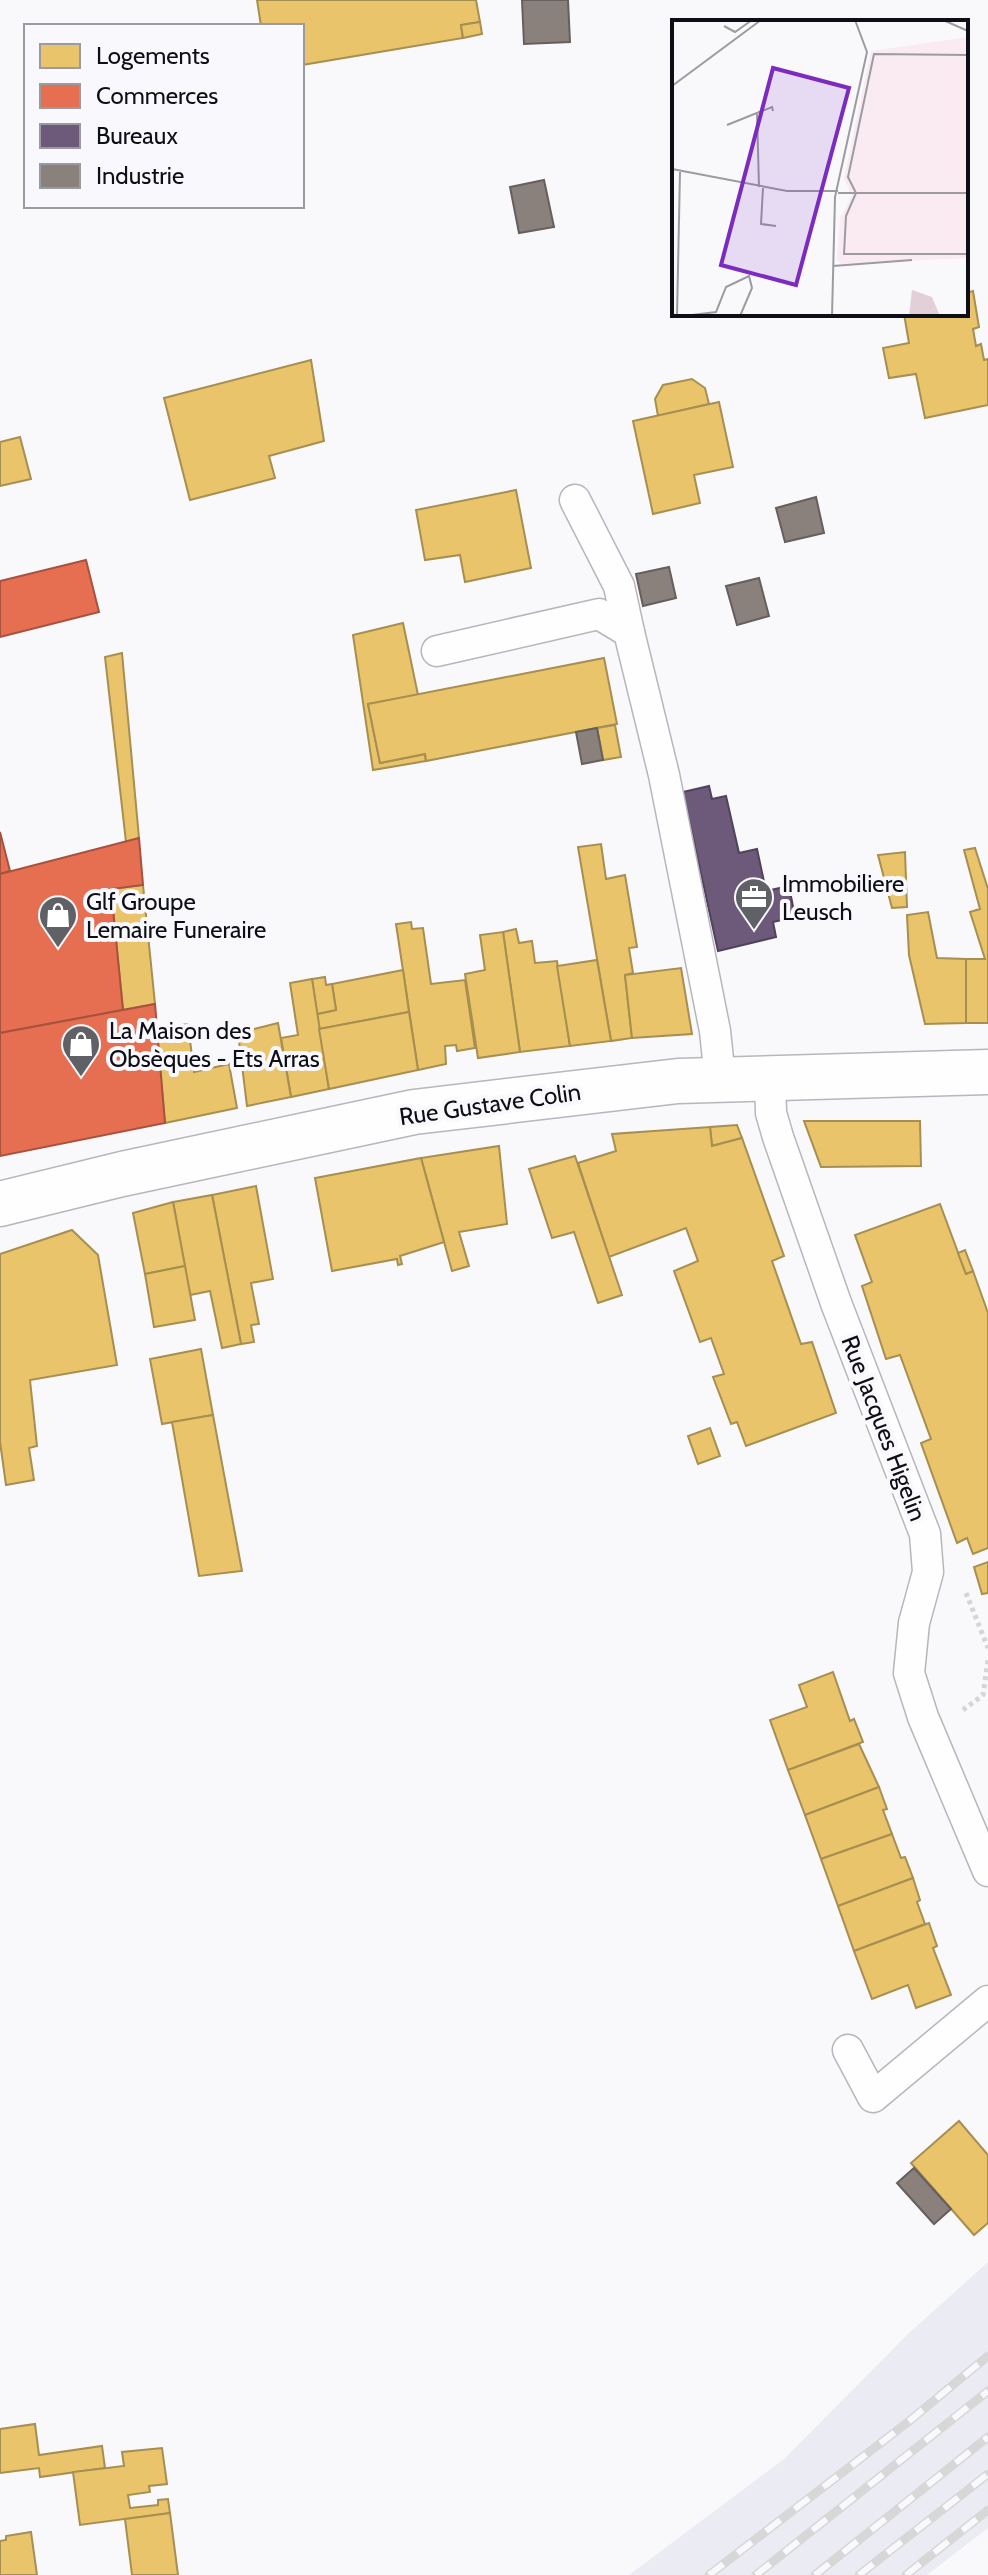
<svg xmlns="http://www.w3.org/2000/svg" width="988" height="2575" font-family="Cabin,sans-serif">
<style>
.built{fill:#ebebf4}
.homes{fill:#e9c46a;stroke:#a78e51;stroke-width:2}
.shops{fill:#e76f51;stroke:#a6523f;stroke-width:2}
.offices{fill:#6d597a;stroke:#50435c;stroke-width:2}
.industry{fill:#8a817c;stroke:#655f5d;stroke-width:2}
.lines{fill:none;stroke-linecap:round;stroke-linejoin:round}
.lane-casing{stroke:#b6b6bc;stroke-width:33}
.street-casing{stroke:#b6b6bc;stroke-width:47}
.path{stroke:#d5d5d7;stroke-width:5;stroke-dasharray:4 4;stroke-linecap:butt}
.lane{stroke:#fefeff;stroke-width:30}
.street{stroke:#fefeff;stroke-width:44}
.rail-casing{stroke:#d7d7d8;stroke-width:9}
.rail{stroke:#f8f8fd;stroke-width:6;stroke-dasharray:18;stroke-linecap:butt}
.labels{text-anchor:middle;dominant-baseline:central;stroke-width:8;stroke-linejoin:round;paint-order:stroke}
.poi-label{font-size:24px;fill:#0e0f16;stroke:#f8f8fd;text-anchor:start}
.street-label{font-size:24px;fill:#0e0f16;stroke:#f8f8fd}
.inset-road{fill:none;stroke:#9b9ba0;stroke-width:2}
.view{fill:#7b2cbf;fill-opacity:0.15;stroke:#7b2cbf;stroke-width:4}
.inset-edge{fill:none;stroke:#0e0f16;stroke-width:4}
</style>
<rect width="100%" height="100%" fill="#f9f9fc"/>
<polygon class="built" points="988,2262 988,2528 927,2575 629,2575 784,2459 908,2334"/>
<g class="homes">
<polygon points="257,0 476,0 480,22 461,25 463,38 302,65 302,26 261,26"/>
<polygon points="480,22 482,34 463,38 461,25"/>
<polygon points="973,291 979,327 973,329 976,346 981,344 984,360 988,359 988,405 925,418 916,374 889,378 883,348 909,343 904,314 966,314 966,293"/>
<polygon points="311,360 324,441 269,456 275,478 190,500 164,398"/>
<polygon points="692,379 705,388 709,404 658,416 655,399 663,385"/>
<polygon points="719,402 733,467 694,475 700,503 653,514 633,421"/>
<polygon points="20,437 31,479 0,486 0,442"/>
<polygon points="516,490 531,568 465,582 460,555 425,560 416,510"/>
<polygon points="403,623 418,695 368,704 380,763 425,754 426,761 373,770 353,635"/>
<polygon points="122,653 139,838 126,842 105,657"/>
<polygon points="604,658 617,724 426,761 425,754 380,763 368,704"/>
<polygon points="615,725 621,757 603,760 597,728"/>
<polygon points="601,844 606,879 625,875 637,947 629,948 633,973 625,975 632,1038 611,1041 578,847"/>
<polygon points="975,848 988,889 988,1023 966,1023 966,959 985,959 970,912 980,909 964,850"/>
<polygon points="905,852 907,907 892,908 878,855"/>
<polygon points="143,885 155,1004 123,1010 111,889"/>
<polygon points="928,912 937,958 966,959 966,1023 925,1024 909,955 907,915"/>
<polygon points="411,922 412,929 423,928 431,984 465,980 475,1048 457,1051 456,1045 445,1046 446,1064 418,1070 396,924"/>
<polygon points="516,929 519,943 532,941 535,963 557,961 570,1046 520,1052 503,932"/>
<polygon points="503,932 520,1052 478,1058 465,974 485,970 480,935"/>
<polygon points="597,960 611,1041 570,1046 557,966"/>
<polygon points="681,968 692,1034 632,1038 625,975"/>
<polygon points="403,970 409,1012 319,1029 317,1014 336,1010 332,984"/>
<polygon points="325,977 326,985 332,984 336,1010 317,1014 312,979"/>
<polygon points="312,979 329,1089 291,1097 281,1038 298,1035 290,983"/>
<polygon points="409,1012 418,1070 329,1089 319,1029"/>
<polygon points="278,1023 291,1097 247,1106 238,1033"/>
<polygon points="188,1024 194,1072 229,1064 237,1108 165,1123 156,1028"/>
<polygon points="804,1121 920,1121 921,1166 821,1167"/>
<polygon points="737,1125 742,1138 712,1146 710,1127"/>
<polygon points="710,1127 712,1146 742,1138 784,1256 772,1261 801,1344 812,1342 836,1413 746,1446 737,1422 731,1424 713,1377 724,1374 711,1338 700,1342 674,1271 698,1261 686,1228 609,1257 578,1163 616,1151 612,1134"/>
<polygon points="499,1146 507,1224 459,1232 469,1266 452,1271 421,1158"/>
<polygon points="575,1156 622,1295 598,1303 574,1232 552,1238 529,1169"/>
<polygon points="421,1158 444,1242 400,1256 402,1264 398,1265 397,1259 332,1271 315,1178"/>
<polygon points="256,1186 273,1279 251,1283 259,1324 251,1325 254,1342 241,1344 212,1195"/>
<polygon points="212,1195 241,1344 222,1348 210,1291 190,1295 173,1202"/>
<polygon points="173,1202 185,1266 145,1274 133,1213"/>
<polygon points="940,1204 966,1274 973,1271 988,1313 988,1548 973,1554 967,1538 957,1543 921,1443 931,1439 900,1355 886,1359 862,1286 872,1282 855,1235"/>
<polygon points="72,1230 98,1255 117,1365 30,1380 37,1446 29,1448 34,1480 6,1485 0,1442 0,1254"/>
<polygon points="965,1250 973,1271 966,1274 958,1253"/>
<polygon points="185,1266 195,1320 154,1327 145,1274"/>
<polygon points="201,1349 213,1415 162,1424 150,1359"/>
<polygon points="213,1415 242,1571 199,1576 172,1422"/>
<polygon points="710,1428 720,1456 698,1464 688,1436"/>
<polygon points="988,1562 988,1593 982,1594 974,1567"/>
<polygon points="833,1672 850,1721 854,1719 863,1742 788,1770 770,1720 807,1707 799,1685"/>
<polygon points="859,1744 879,1787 805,1815 788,1770"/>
<polygon points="879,1787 887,1809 883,1810 892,1834 821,1859 805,1815"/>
<polygon points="892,1834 901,1858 905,1857 913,1878 838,1906 821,1859"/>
<polygon points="913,1878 920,1900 917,1902 925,1924 854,1951 838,1906"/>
<polygon points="929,1923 937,1946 933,1948 951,1995 916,2008 908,1985 872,1999 854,1951"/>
<polygon points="959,2121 988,2155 988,2223 974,2235 911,2163"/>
<polygon points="35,2424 39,2455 102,2446 105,2468 40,2477 39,2468 0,2473 0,2429"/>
<polygon points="162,2448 167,2484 149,2486 150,2492 128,2495 130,2508 158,2505 158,2500 168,2499 170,2513 80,2525 73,2472 124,2466 122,2452"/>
<polygon points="170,2513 178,2575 132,2575 125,2519"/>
<polygon points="31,2532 37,2575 0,2575 0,2541 6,2540 6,2536"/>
</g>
<g class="shops">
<polygon points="86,560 99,612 0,637 0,581"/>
<polygon points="0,832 10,871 0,874"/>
<polygon points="139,838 143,885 111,889 123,1010 0,1033 0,874"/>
<polygon points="155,1004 165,1123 0,1156 0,1033"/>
</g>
<polygon class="offices" points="709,786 712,799 726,796 739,853 757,849 766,891 789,886 795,917 773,922 776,937 718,951 683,792"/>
<g class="industry">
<polygon points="522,0 568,0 570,42 524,44"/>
<polygon points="544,180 554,227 519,233 510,187"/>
<polygon points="816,497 824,533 785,542 776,508"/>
<polygon points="669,567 676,598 643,606 636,574"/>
<polygon points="759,578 769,616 737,625 726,586"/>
<polygon points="597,728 603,760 582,764 576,732"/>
<polygon points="914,2168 951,2209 934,2224 897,2183"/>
</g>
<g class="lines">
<defs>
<g id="lane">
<polyline points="575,500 619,586 629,632"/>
<polyline points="437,651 599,614 629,632 664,775 715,1031 720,1078"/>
<polyline points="770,1077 771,1113 778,1137 836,1303 925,1534 928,1572 914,1623 909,1673 923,1717 988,1871"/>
<polyline points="848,2050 873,2097 988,2001"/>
</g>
<polyline id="street" points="0,1204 122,1174 414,1112 678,1081 988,1072"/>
</defs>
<use href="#lane" class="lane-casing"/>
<use href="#street" class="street-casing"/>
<g class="path">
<polyline points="966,1593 988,1648"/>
<polyline points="963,1710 983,1695 988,1660"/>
</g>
<use href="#lane" class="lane"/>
<use href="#street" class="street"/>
<defs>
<g id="rail">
<polyline points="709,2575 908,2422 988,2356"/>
<polyline points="756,2575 988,2391"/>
<polyline points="815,2575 988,2437"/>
<polyline points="859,2575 988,2474"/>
<polyline points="906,2575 988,2510"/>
</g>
</defs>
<use href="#rail" class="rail-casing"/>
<use href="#rail" class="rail"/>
</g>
<defs>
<symbol id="office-pin" viewBox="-11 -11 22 30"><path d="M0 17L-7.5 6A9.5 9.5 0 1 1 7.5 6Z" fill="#606166" stroke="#f8f8fd"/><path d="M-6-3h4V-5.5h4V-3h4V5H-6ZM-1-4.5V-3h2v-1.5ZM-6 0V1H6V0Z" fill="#fff"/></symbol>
<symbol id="shop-pin" viewBox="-11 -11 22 30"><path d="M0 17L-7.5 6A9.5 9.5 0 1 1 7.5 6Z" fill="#606166" stroke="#f8f8fd"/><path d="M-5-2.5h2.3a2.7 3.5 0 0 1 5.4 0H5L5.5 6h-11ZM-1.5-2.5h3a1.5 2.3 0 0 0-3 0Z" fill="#fff"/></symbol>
</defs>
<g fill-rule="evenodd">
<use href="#office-pin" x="732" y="875" width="44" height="60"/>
<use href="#shop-pin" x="36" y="893" width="44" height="60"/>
<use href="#shop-pin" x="59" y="1022" width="44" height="60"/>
</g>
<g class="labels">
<g class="poi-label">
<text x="782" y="883">Immobiliere<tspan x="782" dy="28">Leusch</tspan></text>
<text x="86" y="901">Glf Groupe<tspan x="86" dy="28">Lemaire Funeraire</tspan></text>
<text x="109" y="1030">La Maison des<tspan x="109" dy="28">Obsèques - Ets Arras</tspan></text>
</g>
<g class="street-label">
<text transform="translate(490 1104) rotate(-8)">Rue Gustave Colin</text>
<text transform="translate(884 1428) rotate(69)">Rue Jacques Higelin</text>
</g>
</g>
<g transform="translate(672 20)">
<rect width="296" height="296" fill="#f9f9fc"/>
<path d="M296,17V238L169,244L165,239L168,198L180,176L172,159L199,31Z" fill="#faeaf2"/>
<path d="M240,270L260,277L268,296H237Z" fill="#e2cfd8"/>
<path class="inset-road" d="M271,0L296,11M52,6L63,12L80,0M296,35L202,34L176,157L184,173L174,196L172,234H296M0,66L89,0M85,94L87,167M55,105L100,87L101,91M0,149L115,171H166M91,168L89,204L104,206M166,173H296M161,246L240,240M5,296L8,152M12,296L44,292L54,267L77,256L80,268L68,296M160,296L163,177L195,32L183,0"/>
<path class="view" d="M101,48L177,68L124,265L49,245Z"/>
<rect width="296" height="296" class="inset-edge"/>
</g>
<rect x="24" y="24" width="280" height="184" fill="#f8f8fd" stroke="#9a9ba1" stroke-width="2"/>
<rect x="40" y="44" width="40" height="24" fill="#e9c46a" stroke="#9a9ba1" stroke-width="2"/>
<text x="96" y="64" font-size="24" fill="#0e0f16">Logements</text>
<rect x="40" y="84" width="40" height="24" fill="#e76f51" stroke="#9a9ba1" stroke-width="2"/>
<text x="96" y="104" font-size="24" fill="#0e0f16">Commerces</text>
<rect x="40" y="124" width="40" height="24" fill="#6d597a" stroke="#9a9ba1" stroke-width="2"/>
<text x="96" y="144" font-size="24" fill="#0e0f16">Bureaux</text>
<rect x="40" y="164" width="40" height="24" fill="#8a817c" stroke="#9a9ba1" stroke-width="2"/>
<text x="96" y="184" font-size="24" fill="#0e0f16">Industrie</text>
</svg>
